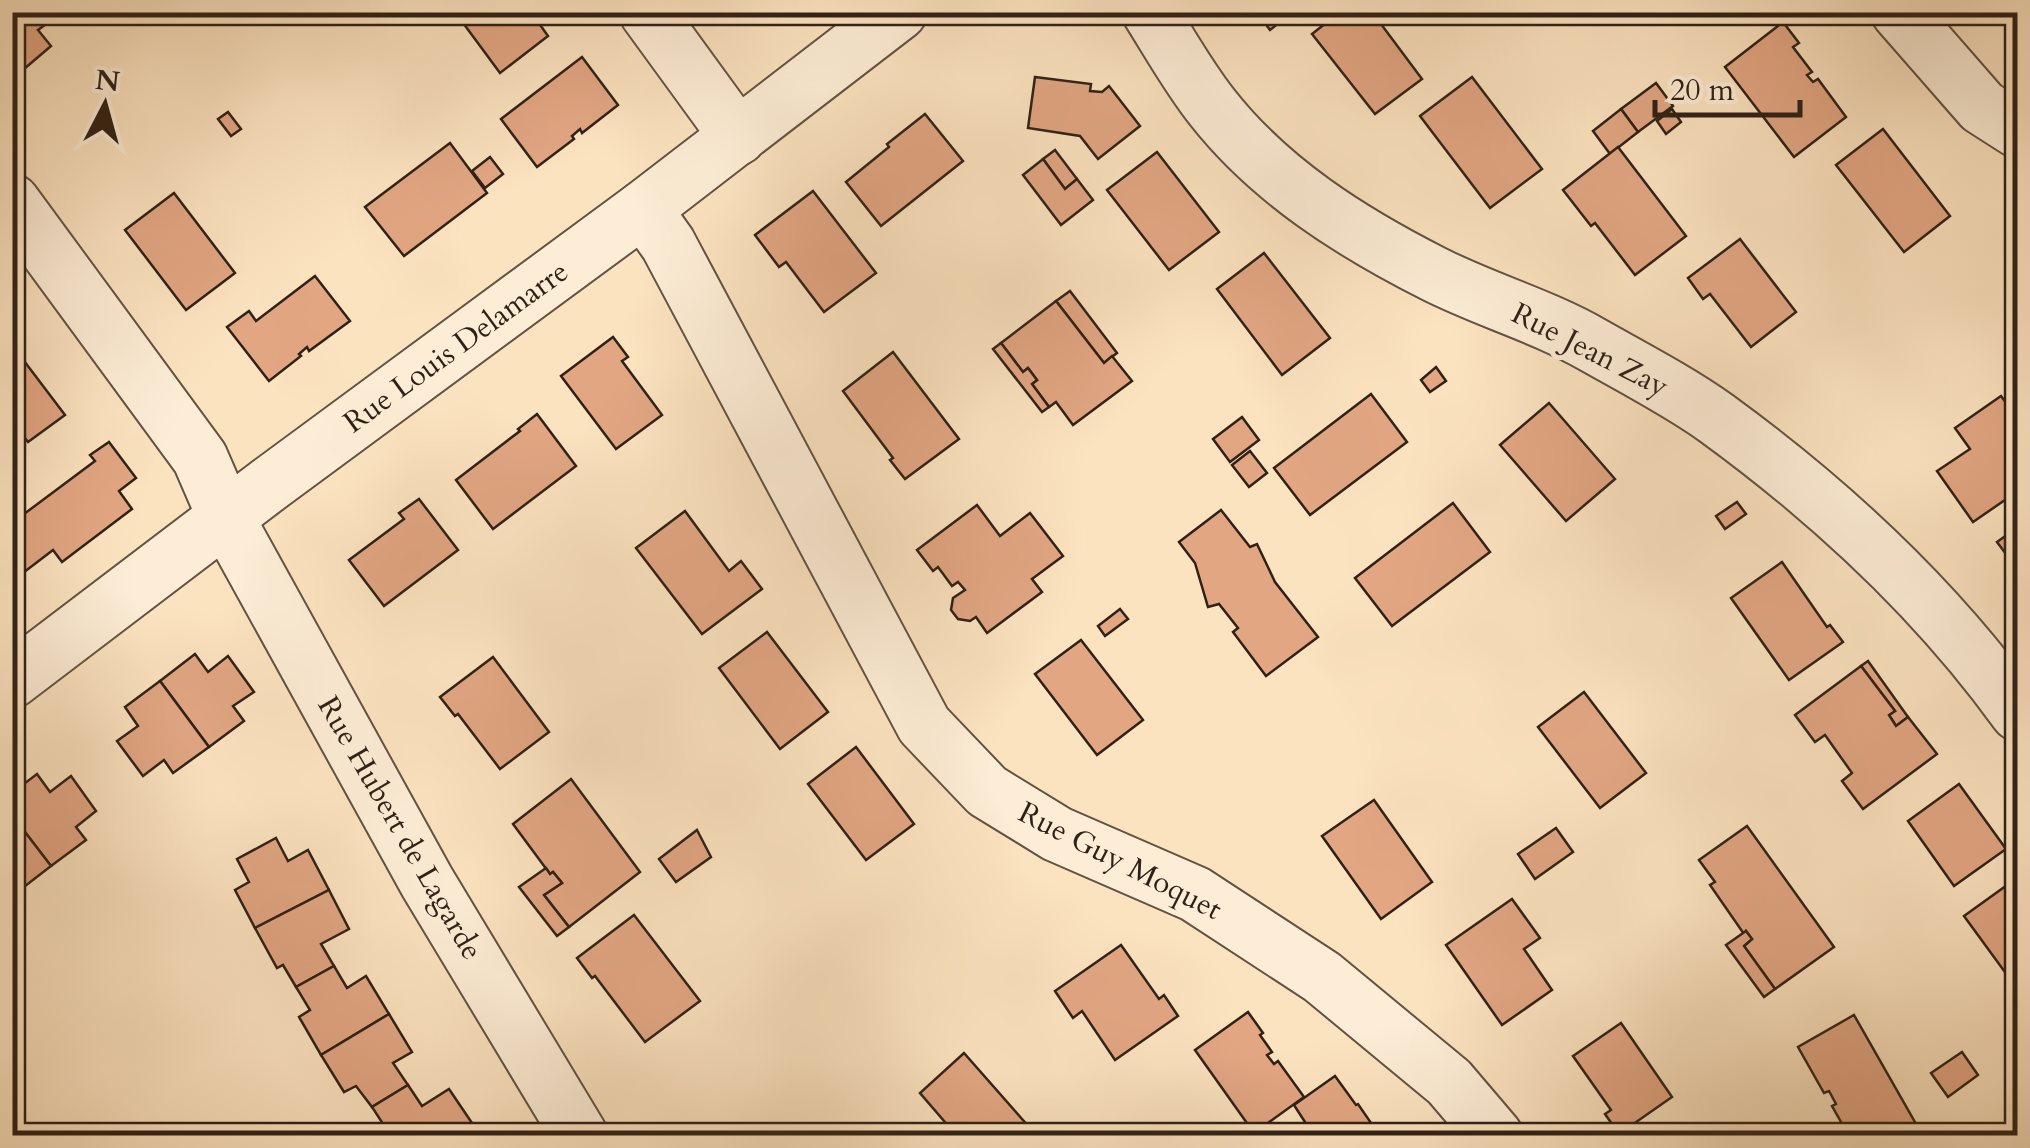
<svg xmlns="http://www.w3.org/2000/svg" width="2030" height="1148" font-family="Cardo,serif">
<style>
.building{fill:#e2a683;stroke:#2f2117;stroke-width:2.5}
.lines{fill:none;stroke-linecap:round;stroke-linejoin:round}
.street-casing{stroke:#625241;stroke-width:59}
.street{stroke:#fdedd6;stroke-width:55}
.labels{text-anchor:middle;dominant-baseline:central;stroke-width:10;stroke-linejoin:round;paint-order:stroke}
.street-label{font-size:30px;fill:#2f2117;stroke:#fdedd6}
</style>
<rect width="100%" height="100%" fill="#fce3c0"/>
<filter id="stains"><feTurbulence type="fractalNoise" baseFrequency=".002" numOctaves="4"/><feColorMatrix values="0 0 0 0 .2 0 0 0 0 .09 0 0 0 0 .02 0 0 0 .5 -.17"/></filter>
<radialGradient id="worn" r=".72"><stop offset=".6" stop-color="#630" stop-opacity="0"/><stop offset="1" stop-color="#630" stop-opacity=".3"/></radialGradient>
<g class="building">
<polygon points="12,12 48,12 53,19 38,30 51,46 17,75 12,70"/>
<polygon points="455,12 531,12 548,36 500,73"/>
<polygon points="1248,12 1293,12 1270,30 1258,14 1252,18"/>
<polygon points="1340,12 1372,12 1422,79 1375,114 1312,34"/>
<polygon points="1783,22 1799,43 1793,47 1812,72 1807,75 1813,82 1818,79 1846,117 1794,157 1725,67"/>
<polygon points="582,57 618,105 582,133 580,129 572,136 574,139 537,167 501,119"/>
<polygon points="1035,77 1091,84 1090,91 1102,92 1109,86 1140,126 1098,159 1080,136 1028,128"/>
<polygon points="1472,77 1542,169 1490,208 1420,116"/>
<polygon points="1656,83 1673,106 1638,132 1621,109"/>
<polygon points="1621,109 1638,132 1610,154 1593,131"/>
<polygon points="1672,109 1681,122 1666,134 1657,121"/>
<polygon points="228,112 241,129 231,136 218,119"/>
<polygon points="925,114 963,161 881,226 846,182 889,147 887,144"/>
<polygon points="1883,129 1950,216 1904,252 1836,165"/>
<polygon points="450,143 487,193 404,256 365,207"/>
<polygon points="1618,147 1686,236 1635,275 1595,223 1591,226 1563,190"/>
<polygon points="1055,150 1077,179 1065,189 1043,159"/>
<polygon points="1157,152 1219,232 1169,270 1107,190"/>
<polygon points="490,157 503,174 485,188 472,171"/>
<polygon points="1043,159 1065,189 1077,179 1093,200 1061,225 1023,175"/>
<polygon points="813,191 876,273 824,312 786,262 779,267 755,235"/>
<polygon points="174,193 235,273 186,310 125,230"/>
<polygon points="1740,239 1796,312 1751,347 1710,294 1703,299 1688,278"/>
<polygon points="1264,253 1330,338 1282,375 1217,289"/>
<polygon points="315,276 350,321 309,351 307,347 299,354 301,356 269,381 227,327 249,311 256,321"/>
<polygon points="1070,291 1117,353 1104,363 1056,301"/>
<polygon points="1056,301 1104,363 1112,356 1132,381 1073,425 1056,402 1049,407 1032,384 1037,380 1028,368 1023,372 1001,343"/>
<polygon points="613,337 628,357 622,361 662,415 616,449 561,376"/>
<polygon points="1001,343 1023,372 1028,368 1037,380 1032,384 1049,407 1042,412 993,349"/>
<polygon points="12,345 65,415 28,442 12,421"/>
<polygon points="893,352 959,439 905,479 890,460 893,458 843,391"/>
<polygon points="1436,367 1446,381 1430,392 1421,380"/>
<polygon points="1371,394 1407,442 1310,515 1274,468"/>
<polygon points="2001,396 2018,419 2018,491 1973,522 1937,471 1970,449 1955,428"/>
<polygon points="1549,403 1615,479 1566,521 1500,445"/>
<polygon points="537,414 576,466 493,529 456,480 520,431 518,429"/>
<polygon points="1242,417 1259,440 1230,462 1213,439"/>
<polygon points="109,442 136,478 119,491 132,509 62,562 53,550 15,579 24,591 12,600 12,523 95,461 90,455"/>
<polygon points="1250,451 1267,473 1249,487 1232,465"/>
<polygon points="419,499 458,550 384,606 349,560 404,519 399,513"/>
<polygon points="1737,502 1746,514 1725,529 1716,516"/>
<polygon points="1453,503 1490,552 1392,626 1355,578"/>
<polygon points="977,505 1000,536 1030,513 1063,556 1032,579 1042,592 987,633 976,617 970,621 958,619 951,610 953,598 965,590 958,582 952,586 938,567 933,571 917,550"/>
<polygon points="1221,510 1250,547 1257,544 1275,582 1318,637 1266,676 1233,632 1238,628 1219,604 1208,607 1195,563 1179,542"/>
<polygon points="685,511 729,571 741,561 762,589 702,634 636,548"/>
<polygon points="2018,527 2018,561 2016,559 2012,562 1997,542"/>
<polygon points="1782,562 1827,627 1830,625 1843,642 1789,680 1731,598"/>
<polygon points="1120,609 1128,619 1105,636 1098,626"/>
<polygon points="767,632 828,712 780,749 719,668"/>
<polygon points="1081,640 1143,720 1097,755 1035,674"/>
<polygon points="195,654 208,672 228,656 254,692 233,706 244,721 209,747 160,681"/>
<polygon points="493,657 549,732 500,769 458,714 455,716 440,697"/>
<polygon points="1868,661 1908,717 1896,726 1889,715 1895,711 1861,666"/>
<polygon points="1861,666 1895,711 1889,715 1896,726 1908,717 1937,754 1863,809 1842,781 1852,773 1825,735 1815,742 1795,715"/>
<polygon points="160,681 209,747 173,773 164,760 143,776 117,741 138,726 125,707"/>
<polygon points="1584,692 1646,773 1600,808 1538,727"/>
<polygon points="856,747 914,824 866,860 808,784"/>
<polygon points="37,774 50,792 71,776 96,811 76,827 86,840 51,866 12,815 12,793"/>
<polygon points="571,779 640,872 569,927 544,895 562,883 553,872 550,874 513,824"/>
<polygon points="1959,784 2006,849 1954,886 1908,821"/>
<polygon points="1374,800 1432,882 1381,919 1322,836"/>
<polygon points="12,815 51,866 16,893 12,888"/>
<polygon points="1747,826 1834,947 1775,989 1744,946 1752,939 1746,931 1744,934 1710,885 1715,882 1699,860"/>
<polygon points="1556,828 1573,852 1535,879 1518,854"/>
<polygon points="697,830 711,857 676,882 659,859"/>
<polygon points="276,838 288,861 308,850 329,890 255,928 235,890 249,882 237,859"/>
<polygon points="546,868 550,874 553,872 562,883 544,895 569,927 557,936 519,887"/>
<polygon points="2017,878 2018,879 2018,990 1964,916"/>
<polygon points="329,890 349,929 321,944 334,966 296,987 283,965 277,968 255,928"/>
<polygon points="1512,899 1540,938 1524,949 1552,990 1502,1025 1446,945"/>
<polygon points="634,915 700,1001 645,1042 595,976 592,978 577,958"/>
<polygon points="1746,931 1752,939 1744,946 1775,989 1764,997 1726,945"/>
<polygon points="1121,945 1159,999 1164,995 1178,1016 1115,1060 1082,1011 1073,1018 1055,991"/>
<polygon points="334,966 347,988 366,976 389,1014 321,1055 299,1017 310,1010 296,987"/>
<polygon points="1248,1012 1263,1033 1260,1035 1272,1052 1267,1055 1274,1064 1278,1061 1304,1097 1254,1133 1195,1050"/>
<polygon points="389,1014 412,1052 393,1063 408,1085 372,1107 356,1086 344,1092 321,1055"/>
<polygon points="1854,1015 1920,1131 1913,1136 1849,1136 1832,1106 1836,1104 1829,1091 1824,1093 1798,1047"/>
<polygon points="1621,1023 1672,1097 1619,1134 1605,1114 1611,1110 1573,1056"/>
<polygon points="1962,1052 1978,1075 1948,1097 1931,1073"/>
<polygon points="964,1053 1037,1136 957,1136 920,1093"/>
<polygon points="1335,1076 1356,1105 1358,1104 1380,1136 1314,1136 1294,1105"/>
<polygon points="408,1085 422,1106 449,1089 474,1126 459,1136 381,1136 387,1130 372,1107"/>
</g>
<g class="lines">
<defs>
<g id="street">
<polyline points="647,12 738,137"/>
<path d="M1150,12C1170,44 1189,78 1212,107C1270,181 1351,232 1434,274C1485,300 1543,316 1593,345C1632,367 1680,392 1716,418C1830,501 1935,598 2018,713"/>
<polyline points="1899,12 1982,107 2018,130"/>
<polyline points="12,202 200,458 226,518 427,882 580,1136"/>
<polyline points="643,209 668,244 924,725 987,791 1057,834 1195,894 1322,977 1449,1082 1495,1136"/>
<polyline points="12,680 271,483 643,209 899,12"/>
</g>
</defs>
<use href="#street" class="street-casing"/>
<use href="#street" class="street"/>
</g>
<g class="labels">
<g class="street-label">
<text transform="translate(456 347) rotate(-36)">Rue Louis Delamarre</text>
<text transform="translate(1590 350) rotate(27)">Rue Jean Zay</text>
<text transform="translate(400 828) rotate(60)">Rue Hubert de Lagarde</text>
<text transform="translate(1120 861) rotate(27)">Rue Guy Moquet</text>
</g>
</g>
<rect width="2030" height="1148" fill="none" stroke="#fce3c0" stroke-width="50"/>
<rect x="15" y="15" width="2000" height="1118" fill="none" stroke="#2f2117" stroke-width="5"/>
<rect x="25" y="25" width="1980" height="1098" fill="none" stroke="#2f2117" stroke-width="2.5"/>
<g transform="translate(105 105) rotate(6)" stroke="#fdedd6" stroke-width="8" paint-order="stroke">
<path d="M0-8L18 38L0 25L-18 38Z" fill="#2f2117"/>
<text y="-15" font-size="28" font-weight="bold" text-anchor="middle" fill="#2f2117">N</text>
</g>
<path d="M1655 100v15h145v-15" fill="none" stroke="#2f2117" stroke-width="5"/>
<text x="1670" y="100" font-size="30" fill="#2f2117" stroke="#fdedd6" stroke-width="8" paint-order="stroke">20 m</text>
<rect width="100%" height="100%" filter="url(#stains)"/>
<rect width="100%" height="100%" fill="url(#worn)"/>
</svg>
